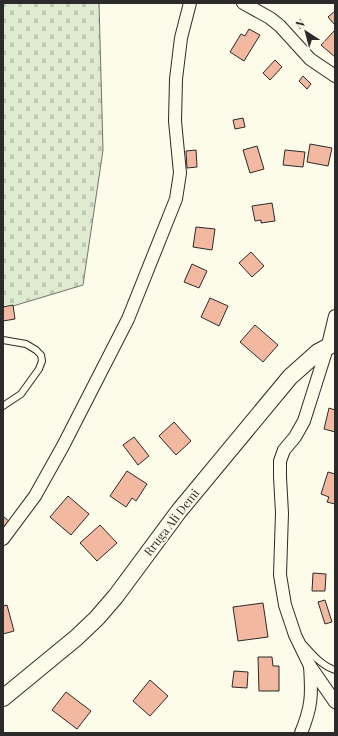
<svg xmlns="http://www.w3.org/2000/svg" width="338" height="736" font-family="'Playfair Display',serif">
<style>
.cemetery{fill:url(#cemetery-stones);stroke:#74746e}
.building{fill:#f2b8a0;stroke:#2b2b2b}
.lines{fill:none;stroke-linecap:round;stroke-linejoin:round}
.service-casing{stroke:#2b2b2b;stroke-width:8}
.minor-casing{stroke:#2b2b2b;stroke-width:14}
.secondary-casing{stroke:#2b2b2b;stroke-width:18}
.service{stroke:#fdfbea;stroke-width:6}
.minor{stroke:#fdfbea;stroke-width:12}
.secondary{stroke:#fdfbea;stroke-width:16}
.labels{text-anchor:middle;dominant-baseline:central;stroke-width:3;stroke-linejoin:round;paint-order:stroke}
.street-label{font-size:12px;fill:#2b2b2b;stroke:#fdfbea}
</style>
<defs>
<pattern id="cemetery-stones" width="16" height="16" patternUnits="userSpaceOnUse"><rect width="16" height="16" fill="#deebd1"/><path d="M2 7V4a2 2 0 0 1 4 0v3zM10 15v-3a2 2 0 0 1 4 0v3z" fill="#bfcab4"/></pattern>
</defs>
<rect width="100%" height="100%" fill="#fdfbea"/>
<polygon class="cemetery" points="3,3 99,3 103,150 83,285 3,309"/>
<g class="building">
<polygon points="335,11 335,25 328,17"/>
<polygon points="249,29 260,35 244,61 230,52 241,34 245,36"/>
<polygon points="335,30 335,57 321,45"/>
<polygon points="275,60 282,67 270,80 263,73"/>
<polygon points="303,76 311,84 307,89 299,81"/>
<polygon points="243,118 245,127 235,129 233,120"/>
<polygon points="310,144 332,148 328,166 307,162"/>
<polygon points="257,146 264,169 250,173 243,150"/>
<polygon points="196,150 197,167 187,168 186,151"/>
<polygon points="285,150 305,152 303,167 283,165"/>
<polygon points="272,203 275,221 261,223 261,220 255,221 252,206"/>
<polygon points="196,227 215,229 212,250 193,247"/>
<polygon points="251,252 264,266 252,277 239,263"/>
<polygon points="192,264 207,271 199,288 184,282"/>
<polygon points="210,298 228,306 219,326 201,317"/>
<polygon points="13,305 15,319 3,321 3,307"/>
<polygon points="255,325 278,345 263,362 240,342"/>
<polygon points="329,408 335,410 335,432 324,429"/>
<polygon points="174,422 191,441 176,455 159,436"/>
<polygon points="134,437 149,456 138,465 123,445"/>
<polygon points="127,471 147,484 136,501 132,498 126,507 110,496"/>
<polygon points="328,472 335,474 335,504 327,502 329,497 321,494"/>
<polygon points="68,496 89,514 71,535 50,517"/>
<polygon points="4,517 10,522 3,529 3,518"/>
<polygon points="100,525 117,543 97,561 80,543"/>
<polygon points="313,573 326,574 325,591 312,591"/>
<polygon points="325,600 332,622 325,624 318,602"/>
<polygon points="263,603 268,637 238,641 233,607"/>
<polygon points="7,605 14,631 3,634 3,606"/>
<polygon points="258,657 272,657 273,666 279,666 279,691 259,691"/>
<polygon points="234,671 248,672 247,688 232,687"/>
<polygon points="150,680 168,696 150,716 133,701"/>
<polygon points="66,692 91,711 77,729 52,710"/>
</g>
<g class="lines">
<defs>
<g id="service">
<polyline points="3,340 26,344 36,350 41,355 42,361 39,369 21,394 3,406"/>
<path d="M304,645C313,655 322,666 335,670"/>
</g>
<g id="minor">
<polyline points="243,3 270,18 280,26 310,59 335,76"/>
<polyline points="335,316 328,345 304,421 295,437 284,450 280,461 280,477 282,513 280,575 285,605 295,635 310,666 335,702"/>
<polyline points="3,539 35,496 63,446 128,319 176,199 180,173 175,121 176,79 181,38 190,3"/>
<path d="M301,733C312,706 312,695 310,666"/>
</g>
<polyline id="secondary" points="3,698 76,638 97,618 116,596 179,511 290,377 318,352 335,343"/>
</defs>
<use href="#service" class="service-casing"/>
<use href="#minor" class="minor-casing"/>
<use href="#secondary" class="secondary-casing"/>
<use href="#service" class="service"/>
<use href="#minor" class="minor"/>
<use href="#secondary" class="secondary"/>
</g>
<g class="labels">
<g class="street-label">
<text transform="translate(171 522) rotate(-52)">Rruga Ali Demi</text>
</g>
</g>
<rect width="338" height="736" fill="none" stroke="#2b2b2b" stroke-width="8"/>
<g transform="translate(306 32) rotate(324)" stroke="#fdfbea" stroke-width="3" paint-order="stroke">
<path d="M0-3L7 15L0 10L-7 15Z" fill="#2b2b2b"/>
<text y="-6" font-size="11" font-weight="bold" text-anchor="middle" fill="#2b2b2b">N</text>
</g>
</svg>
